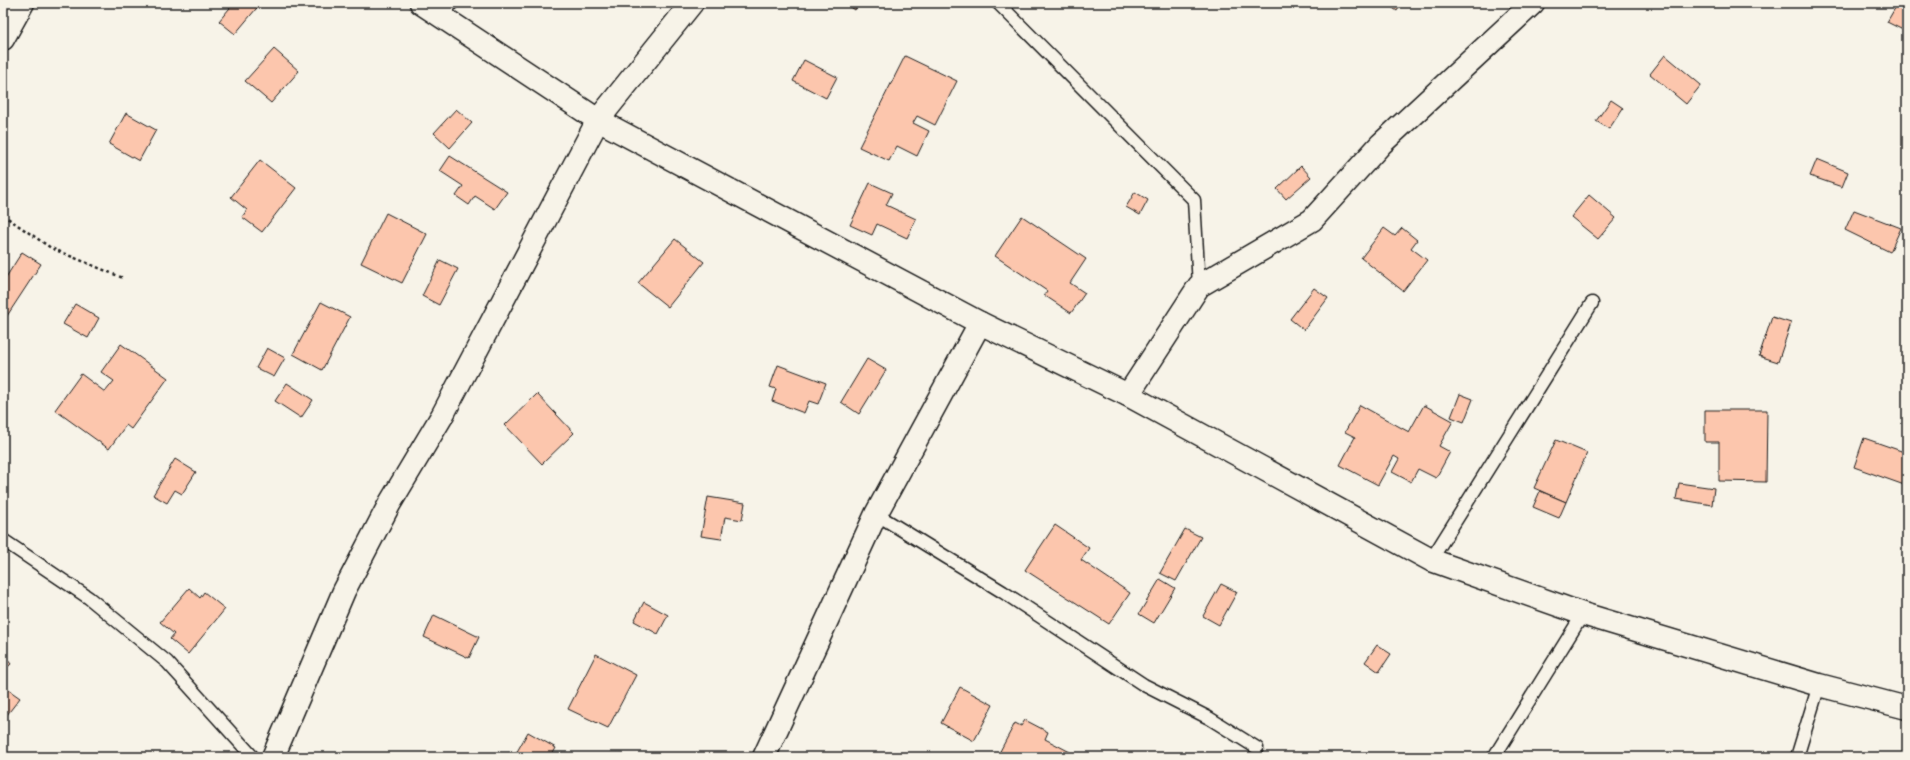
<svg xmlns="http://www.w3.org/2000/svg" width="1910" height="760" font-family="Mynerve,sans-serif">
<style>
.building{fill:#fcc6ad;stroke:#1c1c1c}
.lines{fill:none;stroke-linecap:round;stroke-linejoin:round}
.lane-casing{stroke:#1c1c1c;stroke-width:15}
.street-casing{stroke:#1c1c1c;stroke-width:25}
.path{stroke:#1c1c1c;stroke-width:2.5;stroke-dasharray:3 3;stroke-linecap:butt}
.lane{stroke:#f7f3e8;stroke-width:12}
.street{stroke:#f7f3e8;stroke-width:22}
</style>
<rect width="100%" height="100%" fill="#f7f3e8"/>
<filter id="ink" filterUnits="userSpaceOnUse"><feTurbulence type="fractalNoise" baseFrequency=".025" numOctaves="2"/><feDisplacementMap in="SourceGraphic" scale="8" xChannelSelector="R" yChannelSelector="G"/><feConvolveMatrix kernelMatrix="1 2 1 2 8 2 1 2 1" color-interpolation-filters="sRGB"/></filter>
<g filter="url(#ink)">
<g class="building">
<polygon points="234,3 261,3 235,34 219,21"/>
<polygon points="845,3 859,3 855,10"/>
<polygon points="1386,3 1402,3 1397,11"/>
<polygon points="1898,3 1907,3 1907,32 1887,22"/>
<polygon points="274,49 299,71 271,103 245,81"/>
<polygon points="1665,55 1701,85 1686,104 1650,74"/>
<polygon points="905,56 957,81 935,125 917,116 913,123 929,131 917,156 897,146 889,161 859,147"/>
<polygon points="804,60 837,77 826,98 793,81"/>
<polygon points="1611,100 1623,108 1609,129 1596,121"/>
<polygon points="456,109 472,123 450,148 434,133"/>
<polygon points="126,113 156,130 139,161 109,144"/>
<polygon points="450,156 507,192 495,209 475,196 469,205 456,196 463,186 440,171"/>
<polygon points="1817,159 1848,172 1842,187 1810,176"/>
<polygon points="260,160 296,188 262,232 242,217 247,210 231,197"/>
<polygon points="1301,166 1311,177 1286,199 1277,189"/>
<polygon points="870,183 892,193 886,205 916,219 907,238 877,224 872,235 850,225"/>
<polygon points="1135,192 1148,200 1140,215 1126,207"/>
<polygon points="1589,195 1616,218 1598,239 1571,217"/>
<polygon points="1854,210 1901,228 1890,252 1845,230"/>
<polygon points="386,213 427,234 402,283 361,263"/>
<polygon points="1022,216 1086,259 1070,283 1085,293 1071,313 1044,295 1047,291 995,256"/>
<polygon points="1384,228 1395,236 1402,228 1417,240 1411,248 1427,260 1403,291 1361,258"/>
<polygon points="675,239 704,262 668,307 638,283"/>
<polygon points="22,252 41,264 3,322 3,282"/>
<polygon points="440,260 458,269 439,305 422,296"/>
<polygon points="1314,288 1328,298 1304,330 1290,319"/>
<polygon points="321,302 350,317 322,370 293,354"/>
<polygon points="75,304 99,318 88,338 63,324"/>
<polygon points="1772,317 1791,323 1778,362 1759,356"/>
<polygon points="121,344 168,378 131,429 126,425 109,449 55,410 81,374 105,392 114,381 101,372"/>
<polygon points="267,348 285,358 274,377 256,368"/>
<polygon points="867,359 886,370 859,414 841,402"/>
<polygon points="778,365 826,383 818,404 809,401 804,413 772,401 776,389 770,387"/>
<polygon points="287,383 313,400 301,418 275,401"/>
<polygon points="537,394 574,433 542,464 505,425"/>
<polygon points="1460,394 1473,399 1464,422 1451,417"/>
<polygon points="1360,405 1409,432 1424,405 1453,421 1439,446 1450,452 1436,478 1418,469 1411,482 1392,472 1399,459 1394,456 1378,485 1340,465 1355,437 1345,432"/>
<polygon points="1705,410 1767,410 1766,482 1719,481 1719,442 1705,442"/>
<polygon points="1864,438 1907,453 1907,486 1854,467"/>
<polygon points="1556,440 1587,453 1566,502 1534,488"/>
<polygon points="175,459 196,472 182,494 175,490 167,503 153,495"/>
<polygon points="1679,483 1714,488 1712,505 1676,499"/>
<polygon points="1540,491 1566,502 1559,518 1533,507"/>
<polygon points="708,497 745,503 742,520 725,517 721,539 701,536"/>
<polygon points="1055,525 1089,548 1081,560 1130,593 1109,624 1025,570"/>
<polygon points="1185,529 1201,537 1176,581 1160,573"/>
<polygon points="1160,579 1175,588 1154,623 1139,614"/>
<polygon points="1221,584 1237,592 1219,625 1203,616"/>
<polygon points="189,588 200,598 204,592 225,609 188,654 170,639 174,634 160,622"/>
<polygon points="644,602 668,615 658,634 634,621"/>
<polygon points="434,615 479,637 469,658 424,637"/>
<polygon points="1377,645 1391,654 1379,672 1365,662"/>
<polygon points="3,654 11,664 3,671"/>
<polygon points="596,654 636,675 608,728 568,709"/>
<polygon points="3,686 20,698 3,720"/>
<polygon points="960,687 993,705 974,741 941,723"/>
<polygon points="1025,720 1048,732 1045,739 1070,752 1067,757 997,757 1015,723 1021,726"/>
<polygon points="528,732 556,748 551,757 514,757"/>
</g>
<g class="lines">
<defs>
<g id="lane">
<polyline points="998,3 1194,200 1199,286"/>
<polyline points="441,16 452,3"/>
<polyline points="876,514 1003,592 1144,685 1209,718 1257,748"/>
<polyline points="3,540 89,598 167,662 253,757"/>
<polyline points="1431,560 1592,303"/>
<polyline points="1494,757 1583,614"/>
<polyline points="1797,757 1819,685"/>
</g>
<g id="street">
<polyline points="421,3 598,120 980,323 1128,395 1431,560 1583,614 1819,685 1907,708"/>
<polyline points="3,39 23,3"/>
<polyline points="1128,395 1199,286 1312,220 1381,144 1533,3"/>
<polyline points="273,757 344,591 390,503 442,416 598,120 692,3"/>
<polyline points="764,757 876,514 980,323"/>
</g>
</defs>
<use href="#lane" class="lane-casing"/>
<use href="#street" class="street-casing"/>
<polyline class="path" points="3,215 51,248 123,278"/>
<use href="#lane" class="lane"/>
<use href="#street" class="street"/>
</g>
</g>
<rect width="1910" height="760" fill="none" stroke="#f7f3e8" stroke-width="16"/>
<rect x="8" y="8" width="1894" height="744" fill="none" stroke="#1c1c1c" stroke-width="1.5" filter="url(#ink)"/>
</svg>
